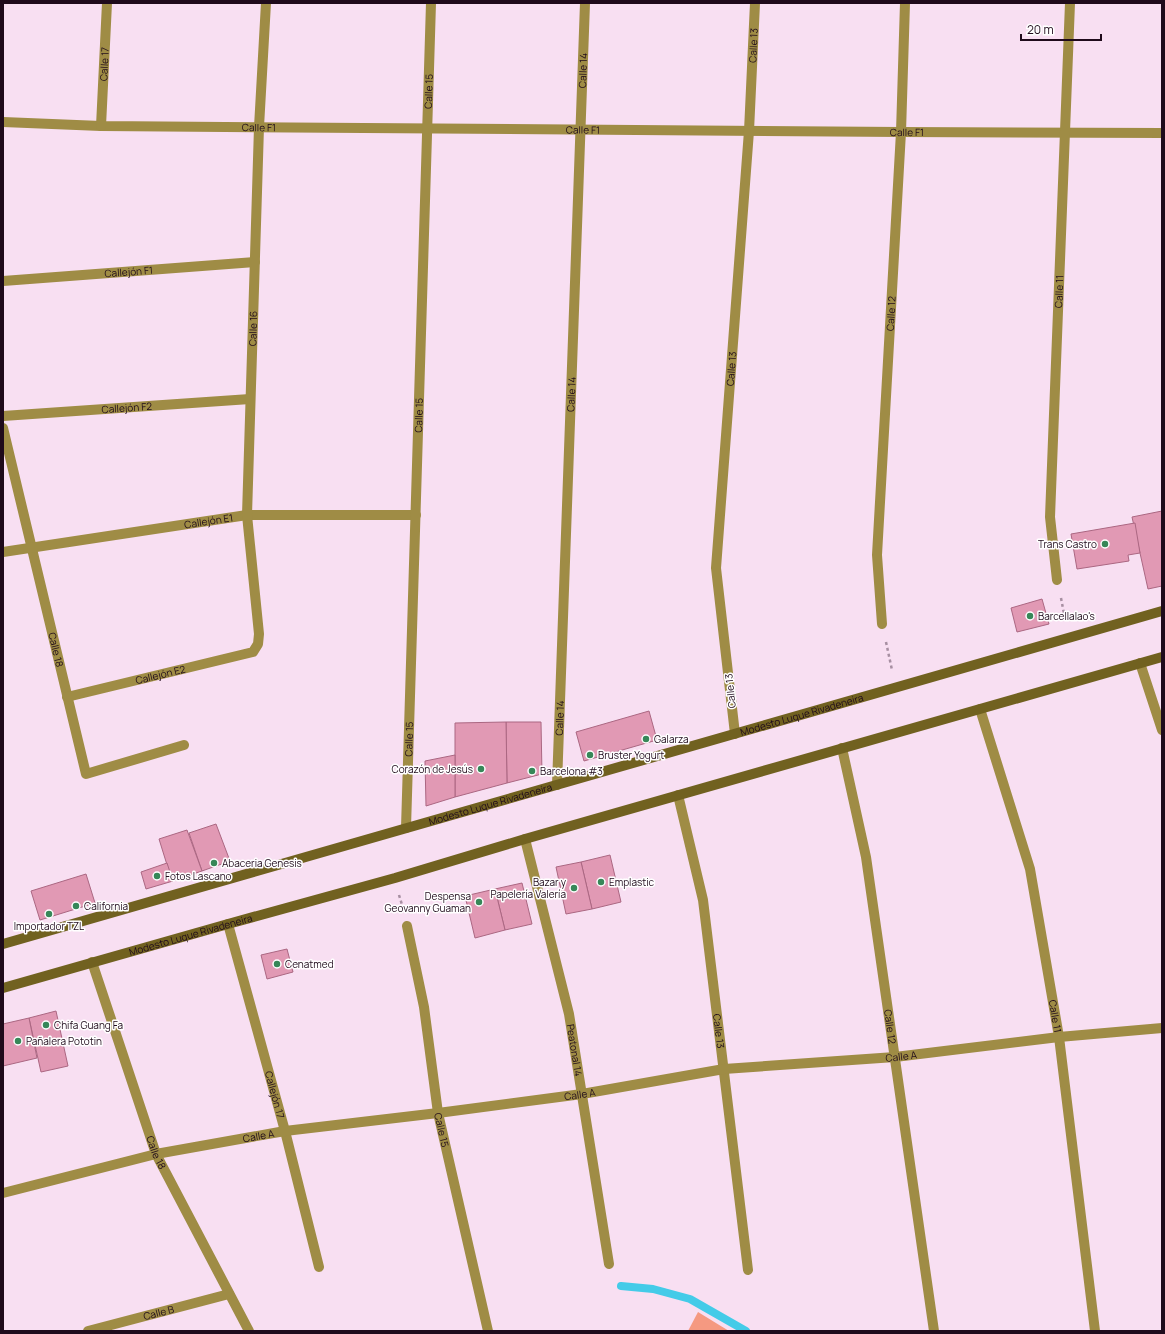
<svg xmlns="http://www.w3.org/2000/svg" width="1165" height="1334" font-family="Manrope,sans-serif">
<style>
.green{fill:#f59981}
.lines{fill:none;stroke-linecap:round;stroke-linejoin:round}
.stream{stroke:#44cbe8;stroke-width:8}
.building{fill:#e199b4;stroke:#ab6782}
.path{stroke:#a78fa2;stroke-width:2.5;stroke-dasharray:3 3;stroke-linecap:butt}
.street{stroke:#9f8c45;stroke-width:10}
.secondary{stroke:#716120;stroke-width:10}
.poi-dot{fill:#368758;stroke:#fff;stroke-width:1.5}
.labels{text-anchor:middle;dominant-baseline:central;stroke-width:3;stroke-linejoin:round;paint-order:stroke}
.street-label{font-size:10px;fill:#1f0a1b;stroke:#fff}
.poi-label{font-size:10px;fill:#1f0a1b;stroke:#fff;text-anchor:start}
</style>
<rect width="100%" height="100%" fill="#f8dff2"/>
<polygon class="green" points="698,1312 729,1331 688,1331"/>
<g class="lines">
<polyline class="stream" points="621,1286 653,1289 690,1299 746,1331"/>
</g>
<g class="building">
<polygon points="1162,511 1162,586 1148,589 1132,517"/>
<polygon points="1135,523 1140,553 1128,555 1129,561 1077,569 1071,534"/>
<polygon points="1042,599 1049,624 1017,632 1011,608"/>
<polygon points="649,711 657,740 584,761 576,732"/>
<polygon points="506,722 541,722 542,774 507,783"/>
<polygon points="506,722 507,783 455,797 455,723"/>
<polygon points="455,755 455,797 426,806 425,761"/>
<polygon points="216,824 230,861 202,871 189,833"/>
<polygon points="187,830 202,871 172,881 159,839"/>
<polygon points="610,855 621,902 592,909 581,862"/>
<polygon points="581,862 592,909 566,914 556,867"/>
<polygon points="167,863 173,881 146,889 141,872"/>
<polygon points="86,874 95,903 40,920 31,891"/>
<polygon points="522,883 532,924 505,930 495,889"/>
<polygon points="495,889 505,930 475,938 465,896"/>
<polygon points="287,949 293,972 267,979 261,955"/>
<polygon points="56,1011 68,1066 41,1072 29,1018"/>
<polygon points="29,1018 37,1058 3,1066 3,1024"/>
</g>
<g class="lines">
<g class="path">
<polyline points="1061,598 1065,619"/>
<polyline points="886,642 892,670"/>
<polyline points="399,895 403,908"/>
</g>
<g class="street">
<path id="s1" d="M3,122L101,126L901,132L1162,133"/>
<path id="s2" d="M101,126L107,3"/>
<path id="s3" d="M3,281L255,262"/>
<path id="s4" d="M3,416L250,399"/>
<path id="s5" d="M3,428L86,774L184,745"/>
<path id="s6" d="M3,552L247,515H416"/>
<path id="s7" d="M1057,580L1050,517L1070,3"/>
<path id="s8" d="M882,624L877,555L901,132L905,3"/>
<polyline points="1140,663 1162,730"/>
<path id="s9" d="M67,697L253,652L258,644L259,634L247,515L259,127L266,3"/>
<path id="s10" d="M980,709L1030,869L1059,1037L1095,1331"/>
<path id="s11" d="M735,734L716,568L749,131L755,3"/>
<path id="s12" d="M842,748L866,857L934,1331"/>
<path id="s13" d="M557,785L585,3"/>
<path id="s14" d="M678,795L703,900L748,1270"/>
<path id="s15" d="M406,828L431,3"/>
<path id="s16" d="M525,839L569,1014L609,1264"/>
<path id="s17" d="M228,924L285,1131L319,1267"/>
<path id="s18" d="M407,926L424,1007L438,1113L488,1331"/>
<path id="s19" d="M92,962L156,1154L249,1331"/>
<path id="s20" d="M3,1193L156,1154L285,1131L438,1113L582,1094L724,1069L895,1057L1059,1037L1162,1028"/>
<path id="s21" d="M88,1331L229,1294"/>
</g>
<g class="secondary">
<path id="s22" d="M3,944L1162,611"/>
<path id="s23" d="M3,988L228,924L395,878L525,839L1162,657"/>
</g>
</g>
<g class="poi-dot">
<circle cx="1105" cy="544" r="4"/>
<circle cx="1030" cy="616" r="4"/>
<circle cx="646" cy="739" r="4"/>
<circle cx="590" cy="755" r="4"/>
<circle cx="481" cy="769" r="4"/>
<circle cx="532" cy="771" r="4"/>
<circle cx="214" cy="863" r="4"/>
<circle cx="157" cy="876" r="4"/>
<circle cx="601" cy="882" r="4"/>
<circle cx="574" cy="888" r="4"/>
<circle cx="479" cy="902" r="4"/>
<circle cx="76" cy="906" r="4"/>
<circle cx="49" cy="914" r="4"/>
<circle cx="277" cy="964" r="4"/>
<circle cx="46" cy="1025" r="4"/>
<circle cx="18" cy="1041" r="4"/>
</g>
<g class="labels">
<g class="street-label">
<text stroke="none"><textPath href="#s11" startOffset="691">Calle 13</textPath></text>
<text stroke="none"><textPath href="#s2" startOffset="62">Calle 17</textPath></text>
<text stroke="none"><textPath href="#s13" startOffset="715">Calle 14</textPath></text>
<text stroke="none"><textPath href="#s15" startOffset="737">Calle 15</textPath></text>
<text stroke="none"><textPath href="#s1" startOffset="256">Calle F1</textPath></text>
<text stroke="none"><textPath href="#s1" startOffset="580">Calle F1</textPath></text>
<text stroke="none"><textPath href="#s1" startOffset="904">Calle F1</textPath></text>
<text stroke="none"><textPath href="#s3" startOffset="126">Callejón F1</textPath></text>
<text stroke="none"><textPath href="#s7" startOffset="289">Calle 11</textPath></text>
<text stroke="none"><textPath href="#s8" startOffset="311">Calle 12</textPath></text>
<text stroke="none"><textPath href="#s9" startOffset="517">Calle 16</textPath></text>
<text stroke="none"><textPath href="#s11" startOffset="367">Calle 13</textPath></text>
<text stroke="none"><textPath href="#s13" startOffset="391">Calle 14</textPath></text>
<text stroke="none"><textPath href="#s4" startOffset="124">Callejón F2</textPath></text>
<text stroke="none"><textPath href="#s15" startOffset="413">Calle 15</textPath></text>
<text stroke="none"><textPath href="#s6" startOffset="208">Callejón E1</textPath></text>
<text stroke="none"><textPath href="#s5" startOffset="228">Calle 18</textPath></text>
<text stroke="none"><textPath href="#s9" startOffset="96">Callejón E2</textPath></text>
<text transform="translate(730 691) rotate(-96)">Calle 13</text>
<text stroke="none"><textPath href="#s22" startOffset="831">Modesto Luque Rivadeneira</textPath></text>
<text stroke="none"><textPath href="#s13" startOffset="67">Calle 14</textPath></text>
<text stroke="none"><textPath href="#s15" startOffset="89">Calle 15</textPath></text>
<text stroke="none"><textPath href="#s22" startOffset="507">Modesto Luque Rivadeneira</textPath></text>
<text stroke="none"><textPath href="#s23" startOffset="195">Modesto Luque Rivadeneira</textPath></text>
<text stroke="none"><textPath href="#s10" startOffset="317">Calle 11</textPath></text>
<text stroke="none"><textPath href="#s12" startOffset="283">Calle 12</textPath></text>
<text stroke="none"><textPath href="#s14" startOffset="240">Calle 13</textPath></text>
<text stroke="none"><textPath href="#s16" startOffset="217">Peatonal 14</textPath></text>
<text stroke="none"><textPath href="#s20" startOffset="910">Calle A</textPath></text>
<text stroke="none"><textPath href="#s20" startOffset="586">Calle A</textPath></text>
<text stroke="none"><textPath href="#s17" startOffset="177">Callejón 17</textPath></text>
<text stroke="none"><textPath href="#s18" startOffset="207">Calle 15</textPath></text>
<text stroke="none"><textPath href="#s20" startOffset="262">Calle A</textPath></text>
<text stroke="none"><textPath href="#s19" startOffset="201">Calle 18</textPath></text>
<text stroke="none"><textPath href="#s21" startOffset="73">Calle B</textPath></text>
</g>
<g class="poi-label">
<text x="1097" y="544" text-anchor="end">Trans Castro</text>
<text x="1038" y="616">Barcellalao's</text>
<text x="654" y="739">Galarza</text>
<text x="598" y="755">Bruster Yogurt</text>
<text x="473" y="769" text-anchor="end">Corazón de Jesús</text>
<text x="540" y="771">Barcelona #3</text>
<text x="222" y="863">Abaceria Genesis</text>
<text x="165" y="876">Fotos Lascano</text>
<text x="566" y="882" text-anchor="end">Bazar y<tspan x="566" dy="12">Papelería Valería</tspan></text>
<text x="609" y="882">Emplastic</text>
<text x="471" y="896" text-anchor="end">Despensa<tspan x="471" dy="12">Geovanny Guaman</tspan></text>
<text x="84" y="906">California</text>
<text x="49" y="926" text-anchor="middle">Importador TZL</text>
<text x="285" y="964">Cenatmed</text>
<text x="54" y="1025">Chifa Guang Fa</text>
<text x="26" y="1041">Pañalera Pototin</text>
</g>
</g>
<rect width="1165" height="1334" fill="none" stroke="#1f0a1b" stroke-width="8"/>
<path d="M1021 34v6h80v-6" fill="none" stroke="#1f0a1b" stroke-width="2"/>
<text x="1027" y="34" font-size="12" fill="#1f0a1b" stroke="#ffffff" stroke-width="3" paint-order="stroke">20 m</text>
</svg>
